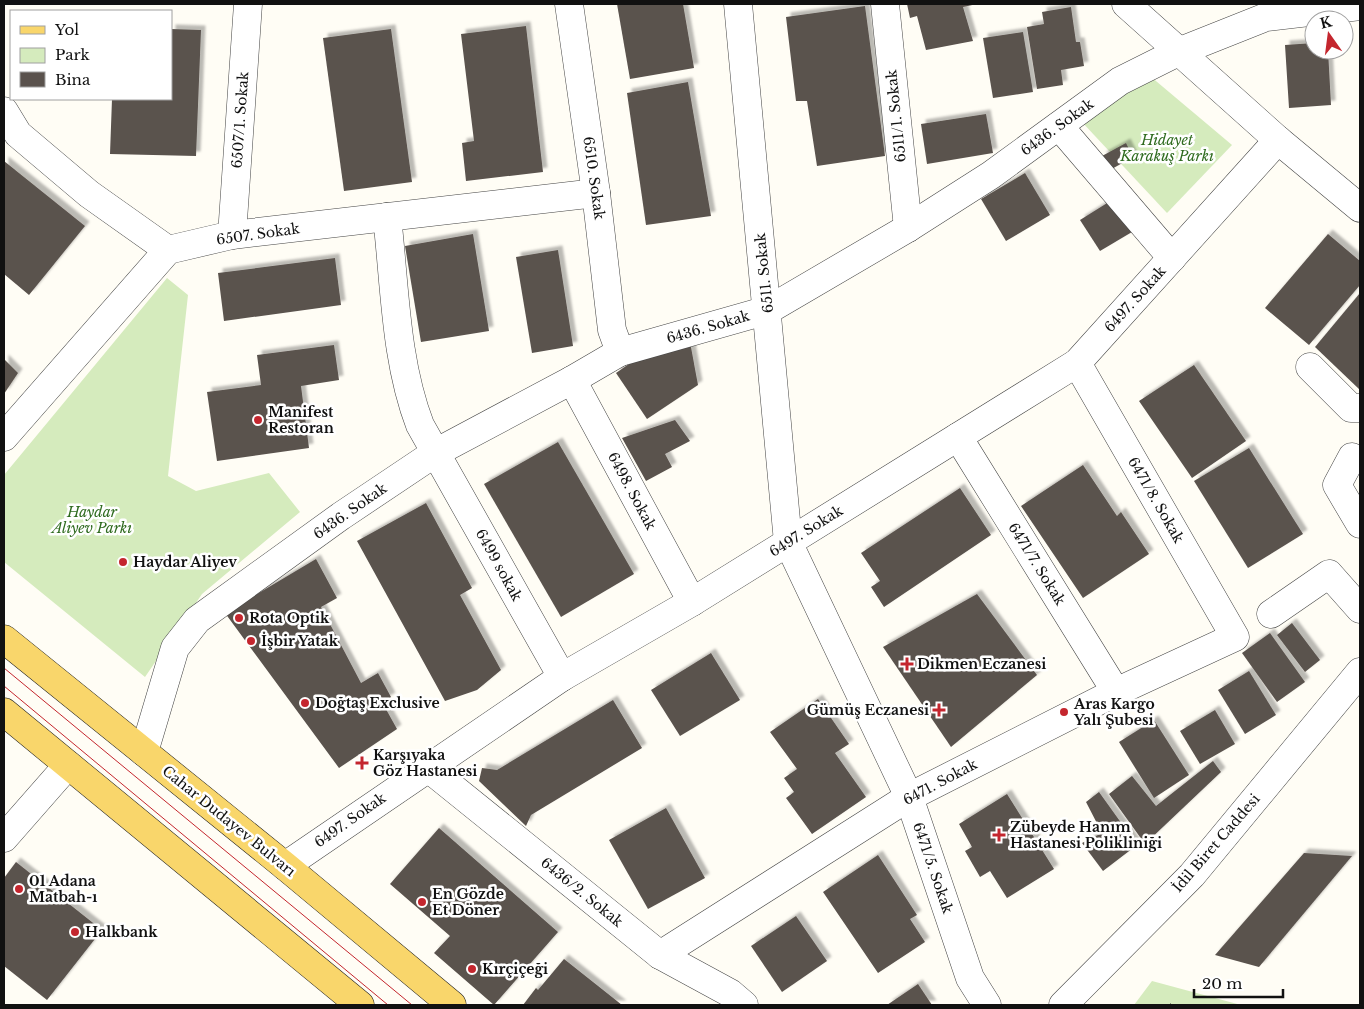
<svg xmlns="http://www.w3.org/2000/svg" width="1364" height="1009" font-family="'Libre Baskerville',serif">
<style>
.green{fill:#d5ebbd}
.building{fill:#5a524d;filter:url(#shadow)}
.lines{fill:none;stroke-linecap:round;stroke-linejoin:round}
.minor-casing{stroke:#444;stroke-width:29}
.major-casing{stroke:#222;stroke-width:29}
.path{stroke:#333;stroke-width:3;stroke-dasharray:5 2.5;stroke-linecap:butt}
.minor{stroke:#fff;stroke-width:28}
.major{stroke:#f9d66b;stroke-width:28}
.tram{stroke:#c4262e;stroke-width:1}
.poi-dot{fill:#c4262e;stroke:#fff;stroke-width:2}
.labels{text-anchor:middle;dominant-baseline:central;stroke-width:5;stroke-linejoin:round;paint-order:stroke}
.street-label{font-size:14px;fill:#111;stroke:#fff}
.park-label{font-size:14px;font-style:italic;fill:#2f6b1f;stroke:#fff}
.poi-label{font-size:14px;font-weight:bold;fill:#111;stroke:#fff;text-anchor:start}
</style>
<defs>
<filter id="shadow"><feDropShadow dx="4.5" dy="-4.5" stdDeviation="1" flood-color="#0004"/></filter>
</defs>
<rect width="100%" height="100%" fill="#fffdf5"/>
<g class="green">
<polygon points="1150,76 1232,145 1167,213 1081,121"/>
<polygon points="167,278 188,295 168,476 196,491 269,473 300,512 202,594 145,677 4,562 4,475"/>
<polygon points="1152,981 1241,1005 1134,1005"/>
</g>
<g class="building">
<polygon points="617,4 683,4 694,68 630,79"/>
<polygon points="907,4 977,4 963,7 973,41 926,50 917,16 910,18"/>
<polygon points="865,6 885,156 817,166 807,101 796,101 786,17"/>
<polygon points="1071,7 1076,42 1080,42 1084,66 1061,70 1063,85 1037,89 1027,27 1044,24 1042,12"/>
<polygon points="526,26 543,172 466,181 462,143 474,141 461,34"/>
<polygon points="171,29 201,30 196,156 110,154 112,99 171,99"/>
<polygon points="391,29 412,182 344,191 323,38"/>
<polygon points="1023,32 1033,92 993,98 983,38"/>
<polygon points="1314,43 1314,50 1328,50 1331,105 1289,108 1285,45"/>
<polygon points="688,82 711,216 646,225 627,93"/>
<polygon points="986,114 993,153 927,164 921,124"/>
<polygon points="1126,143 1133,157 1110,170 1102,156"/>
<polygon points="4,161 85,226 29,295 4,274"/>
<polygon points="1025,173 1050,215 1006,241 981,199"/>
<polygon points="1112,200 1132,232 1100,251 1080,220"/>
<polygon points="473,234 489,331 421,342 405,246"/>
<polygon points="1328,234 1360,261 1360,285 1309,345 1265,308"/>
<polygon points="558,250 573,346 532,353 516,257"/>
<polygon points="335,258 341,305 224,321 218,273"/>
<polygon points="1360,293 1360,390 1315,347"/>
<polygon points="690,342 698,385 647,419 616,373 649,350"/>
<polygon points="334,345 339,380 301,386 309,448 217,461 207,392 261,385 257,355"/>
<polygon points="4,359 18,373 4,394"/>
<polygon points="1194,365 1246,441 1192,478 1139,401"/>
<polygon points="675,420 690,441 665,454 672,467 646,481 622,438"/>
<polygon points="558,442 634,574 561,617 484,484"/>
<polygon points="1249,448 1303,534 1248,568 1194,481"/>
<polygon points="1083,465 1117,516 1121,512 1149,554 1083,598 1021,506"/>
<polygon points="960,488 991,535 884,607 871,587 880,581 861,553"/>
<polygon points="426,503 472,588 460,595 501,670 477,690 445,701 357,541"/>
<polygon points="316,559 337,598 321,607 361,683 378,673 391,697 382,702 397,729 339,768 225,613"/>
<polygon points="977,594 1037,675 951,747 883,647"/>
<polygon points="1292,623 1320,660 1305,672 1277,635"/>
<polygon points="1270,633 1305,682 1277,702 1242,653"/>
<polygon points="711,653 740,700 680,736 651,690"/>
<polygon points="1249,671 1276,715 1245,734 1218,690"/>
<polygon points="818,699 849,744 835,753 866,797 812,834 786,798 794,792 784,778 797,769 770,732"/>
<polygon points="613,700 642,748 531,815 526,826 479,781 482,768 497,770"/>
<polygon points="1215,710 1235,744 1200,764 1180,731"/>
<polygon points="1154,720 1189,775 1154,798 1119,742"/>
<polygon points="1213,761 1221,772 1145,844 1109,794 1132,776 1156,806"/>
<polygon points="1099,792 1137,845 1103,871 1082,843 1102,833 1086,802"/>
<polygon points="1007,794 1054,869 1007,898 990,871 980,877 965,851 972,847 959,824"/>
<polygon points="666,808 705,878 648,909 609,840"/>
<polygon points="439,828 558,932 494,1005 434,953 450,936 390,884"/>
<polygon points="1304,853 1352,856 1259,967 1215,955"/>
<polygon points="878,855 917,915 910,919 925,942 878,973 823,892"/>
<polygon points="16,862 102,930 47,1000 4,966 4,878"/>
<polygon points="796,916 827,961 782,992 751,946"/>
<polygon points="564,959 622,1005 523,1005 536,988 538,990"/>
<polygon points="918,984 932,1005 887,1005"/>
</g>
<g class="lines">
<defs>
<g id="minor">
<polyline points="569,4 596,193 612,330 620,352"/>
<polyline points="738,4 788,542 909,797 970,978 987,1005"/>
<polyline points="885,4 908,228"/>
<polyline points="1126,4 1278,140 1360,208"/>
<polyline points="4,111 18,134 89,194 168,250"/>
<polyline points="1059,126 1172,258"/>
<path d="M387,217C395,286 395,360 420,425L562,677"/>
<polyline points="232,235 248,4"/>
<polyline points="1310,367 1351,408 1360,408"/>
<polyline points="572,380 692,602"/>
<polyline points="4,437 168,250 232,235 596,193"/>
<polyline points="958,437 1116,692"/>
<polyline points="1352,457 1337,485 1360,524"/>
<polyline points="1271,614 1329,574 1360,609"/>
<polyline points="144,752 175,648 197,620 341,516 435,453 572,380 620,352 768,310 908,228 991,175 1120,81 1178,52 1266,17 1360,6"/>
<polyline points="427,767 660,955 730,993 744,1005"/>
<polyline points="4,838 68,765"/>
<polyline points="285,866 562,677 692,602 1077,363 1278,140"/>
<polyline points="660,955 909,797 1116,692 1235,637 1077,363"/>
<polyline points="1063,1005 1192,875 1360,672"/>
</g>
<g id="major">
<polyline points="4,639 285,866 452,1005"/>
<polyline points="4,712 360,1005"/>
</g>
</defs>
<use href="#minor" class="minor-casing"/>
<use href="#major" class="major-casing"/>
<polyline class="path" points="1170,1005 1171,1005"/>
<use href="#minor" class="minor"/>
<use href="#major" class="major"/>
<g class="tram">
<polyline points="4,668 412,1005"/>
<polyline points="4,686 388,1005"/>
</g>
</g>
<g class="poi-dot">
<circle cx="258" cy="420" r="5"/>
<circle cx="123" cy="562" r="5"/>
<circle cx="239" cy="618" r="5"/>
<circle cx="251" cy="641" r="5"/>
<path d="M904.5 656.5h5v5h5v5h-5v5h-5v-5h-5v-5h5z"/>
<circle cx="305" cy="703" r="5"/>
<path d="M936.5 702.5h5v5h5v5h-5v5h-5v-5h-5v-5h5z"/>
<circle cx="1064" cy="712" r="5"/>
<path d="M359.5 755.5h5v5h5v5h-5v5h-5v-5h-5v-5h5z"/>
<path d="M996.5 827.5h5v5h5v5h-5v5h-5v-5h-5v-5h5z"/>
<circle cx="19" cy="889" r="5"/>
<circle cx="422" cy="902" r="5"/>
<circle cx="75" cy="932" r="5"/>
<circle cx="472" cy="969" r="5"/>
</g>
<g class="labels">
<g class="street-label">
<text transform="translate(896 116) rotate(-96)">6511/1. Sokak</text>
<text transform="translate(240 120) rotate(-86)">6507/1. Sokak</text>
<text transform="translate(1057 127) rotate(-36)">6436. Sokak</text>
<text transform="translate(594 178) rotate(82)">6510. Sokak</text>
<text transform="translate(258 234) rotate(-8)">6507. Sokak</text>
<text transform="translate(764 273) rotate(-96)">6511. Sokak</text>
<text transform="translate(1135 299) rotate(-48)">6497. Sokak</text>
<text transform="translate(708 327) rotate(-16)">6436. Sokak</text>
<text transform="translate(632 491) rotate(62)">6498. Sokak</text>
<text transform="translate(1156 500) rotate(60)">6471/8. Sokak</text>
<text transform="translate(350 511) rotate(-35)">6436. Sokak</text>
<text transform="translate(806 531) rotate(-32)">6497. Sokak</text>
<text transform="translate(1037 564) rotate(58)">6471/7. Sokak</text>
<text transform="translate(499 565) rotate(61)">6499 sokak</text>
<text transform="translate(940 782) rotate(-28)">6471. Sokak</text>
<text transform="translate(350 820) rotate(-35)">6497. Sokak</text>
<text transform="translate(229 821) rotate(39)">Cahar Dudayev Bulvarı</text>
<text transform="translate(1216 843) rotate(-49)">İdil Biret Caddesi</text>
<text transform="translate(933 868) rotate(71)">6471/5. Sokak</text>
<text transform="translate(582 892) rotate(39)">6436/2. Sokak</text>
</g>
<g class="park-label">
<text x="1167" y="140">Hidayet<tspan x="1167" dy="16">Karakuş Parkı</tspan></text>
<text x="92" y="512">Haydar<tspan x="92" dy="16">Aliyev Parkı</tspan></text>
</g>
<g class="poi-label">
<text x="268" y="412">Manifest<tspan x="268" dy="16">Restoran</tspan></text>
<text x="133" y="562">Haydar Aliyev</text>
<text x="249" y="618">Rota Optik</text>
<text x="261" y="641">İşbir Yatak</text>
<text x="917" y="664">Dikmen Eczanesi</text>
<text x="315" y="703">Doğtaş Exclusive</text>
<text x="1074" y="704">Aras Kargo<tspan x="1074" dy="16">Yalı Şubesi</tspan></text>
<text x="929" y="710" text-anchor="end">Gümüş Eczanesi</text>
<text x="373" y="755">Karşıyaka<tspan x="373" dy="16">Göz Hastanesi</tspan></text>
<text x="1010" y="827">Zübeyde Hanım<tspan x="1010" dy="16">Hastanesi Polikliniği</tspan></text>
<text x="29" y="881">01 Adana<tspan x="29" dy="16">Matbah-ı</tspan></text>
<text x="432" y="894">En Gözde<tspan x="432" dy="16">Et Döner</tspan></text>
<text x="85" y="932">Halkbank</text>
<text x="482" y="969">Kırçiçeği</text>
</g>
</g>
<rect width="1364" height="1009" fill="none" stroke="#111111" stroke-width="10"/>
<rect x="10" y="10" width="162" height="90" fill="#ffffff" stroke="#a0a0a0"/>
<rect x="20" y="26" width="25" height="8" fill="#f9d66b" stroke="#a0a0a0"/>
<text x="55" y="35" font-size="15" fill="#111111">Yol</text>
<rect x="20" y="48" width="25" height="15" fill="#d5ebbd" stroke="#a0a0a0"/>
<text x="55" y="60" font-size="15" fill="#111111">Park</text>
<rect x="20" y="72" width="25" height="15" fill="#5a524d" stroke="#a0a0a0"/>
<text x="55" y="85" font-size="15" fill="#111111">Bina</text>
<g transform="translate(1329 35) rotate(346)"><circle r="24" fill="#ffffff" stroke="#a0a0a0"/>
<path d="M0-4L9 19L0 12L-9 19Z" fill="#c4262e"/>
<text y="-8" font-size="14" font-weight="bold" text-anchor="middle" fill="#111111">K</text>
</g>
<path d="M1194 989v8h89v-8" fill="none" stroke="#111111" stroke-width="2.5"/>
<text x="1202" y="989" font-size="15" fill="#111111" stroke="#ffffff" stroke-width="4" paint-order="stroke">20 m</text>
</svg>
